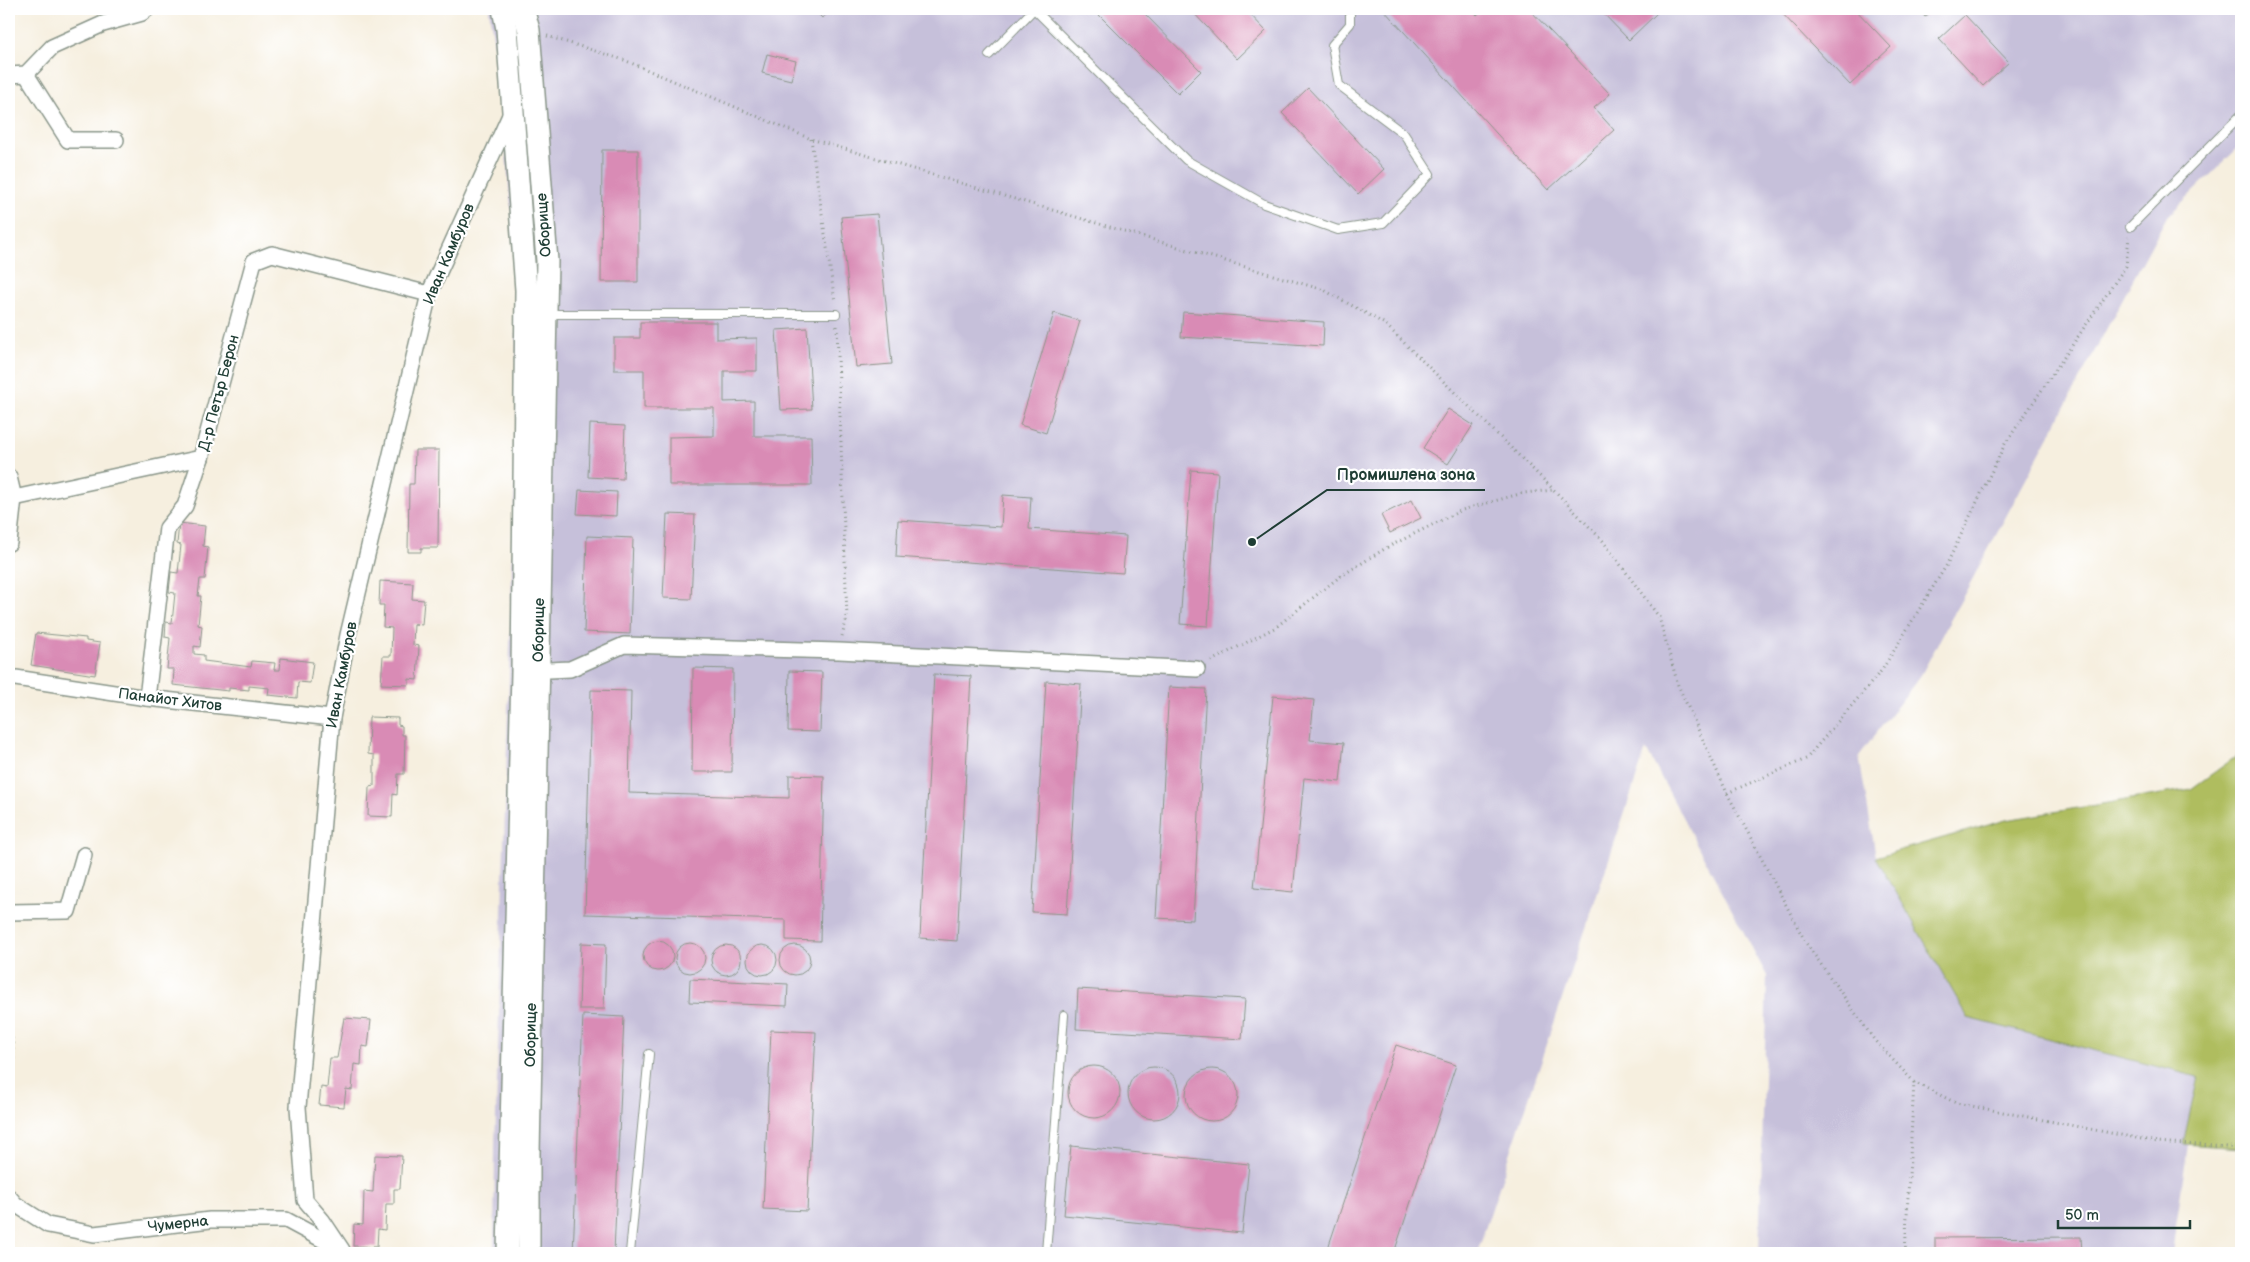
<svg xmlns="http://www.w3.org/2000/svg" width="2250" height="1262" font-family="'Balsamiq Sans',sans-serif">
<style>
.industrial{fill:#c6c0da}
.green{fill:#afbd5f;stroke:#677d4a}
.building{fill:#d98bb5}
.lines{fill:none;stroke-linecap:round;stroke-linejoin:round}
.service-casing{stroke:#8a968a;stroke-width:10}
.minor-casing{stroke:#8a968a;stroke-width:18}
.secondary-casing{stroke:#8a968a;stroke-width:24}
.path{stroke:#8a968a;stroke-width:3;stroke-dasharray:1 4;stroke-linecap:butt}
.service{stroke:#fff;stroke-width:8}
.minor{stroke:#fff;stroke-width:15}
.secondary{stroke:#fff;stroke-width:21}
.labels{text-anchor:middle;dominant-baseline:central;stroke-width:4.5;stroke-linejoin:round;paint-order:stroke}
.street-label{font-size:15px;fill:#1f3d34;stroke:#fff}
.leader{fill:none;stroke:#1f3d34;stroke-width:2}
.callout-dot{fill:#1f3d34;stroke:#fff;stroke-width:2}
.callout-label{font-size:16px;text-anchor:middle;font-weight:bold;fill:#1f3d34;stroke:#fff;stroke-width:4.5;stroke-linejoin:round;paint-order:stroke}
</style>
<rect width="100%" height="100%" fill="#fff"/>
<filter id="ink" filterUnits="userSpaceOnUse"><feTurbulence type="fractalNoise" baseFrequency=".02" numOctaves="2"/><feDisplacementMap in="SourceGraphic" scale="10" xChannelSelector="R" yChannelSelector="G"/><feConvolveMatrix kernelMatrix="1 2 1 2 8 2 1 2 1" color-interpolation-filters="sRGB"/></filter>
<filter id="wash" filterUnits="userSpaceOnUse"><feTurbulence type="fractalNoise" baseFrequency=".0096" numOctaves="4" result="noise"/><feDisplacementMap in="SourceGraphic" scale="20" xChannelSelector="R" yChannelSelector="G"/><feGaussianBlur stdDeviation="1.12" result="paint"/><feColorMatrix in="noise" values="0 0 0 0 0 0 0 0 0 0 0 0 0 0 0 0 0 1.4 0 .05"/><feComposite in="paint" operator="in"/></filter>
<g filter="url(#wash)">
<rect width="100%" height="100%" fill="#f6efdf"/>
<polygon class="industrial" points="489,9 2241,9 2241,145 2166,218 1921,675 1859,756 1876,857 1968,1018 2198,1077 2172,1253 1759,1253 1767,976 1646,749 1477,1253 494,1253 495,1149 517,409 515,251 500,87"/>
<polygon class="green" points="2241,753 2241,1148 2183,1144 2198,1077 1968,1018 1876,857 2006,820 2191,789"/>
<g id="blocks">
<g class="building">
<polygon points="813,9 833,9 822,18"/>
<polygon points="1093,9 1140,9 1201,71 1178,94"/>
<polygon points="1190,9 1245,9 1266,31 1237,59"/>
<polygon points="1383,9 1472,9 1477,15 1484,9 1529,9 1610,94 1594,108 1614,130 1548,190"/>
<polygon points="1599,9 1653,9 1657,13 1629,40"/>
<polygon points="1778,9 1855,9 1891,47 1850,85"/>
<polygon points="1918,9 1934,9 1925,17"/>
<polygon points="1965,15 2009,62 1983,86 1939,39"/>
<polygon points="767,54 796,61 791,80 762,73"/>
<polygon points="1308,88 1384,169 1358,194 1282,113"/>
<polygon points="602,150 638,150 638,282 601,282"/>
<polygon points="877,214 892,364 856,367 841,217"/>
<polygon points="1183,312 1324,322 1323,346 1181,337"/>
<polygon points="1054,313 1080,321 1046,433 1020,425"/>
<polygon points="640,322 716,322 716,339 757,338 757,371 724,371 724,402 754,401 754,436 811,436 812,485 669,485 669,437 714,436 714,408 644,408 644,370 614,370 614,338 640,338"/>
<polygon points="807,328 812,409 781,410 776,330"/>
<polygon points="1448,409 1473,425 1448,464 1423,448"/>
<polygon points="590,424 625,426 623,479 588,477"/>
<polygon points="415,450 439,450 438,548 421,548 421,552 408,552 409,484 414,484"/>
<polygon points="1191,470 1218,472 1208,626 1180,624"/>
<polygon points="579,490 617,492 616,516 577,514"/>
<polygon points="1003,495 1031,497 1029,529 1126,536 1123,573 896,557 898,520 1001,527"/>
<polygon points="1412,500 1421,518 1390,533 1381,515"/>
<polygon points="667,514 695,515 691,599 663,598"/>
<polygon points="179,523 205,526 203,546 208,547 205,579 200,579 198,596 201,596 198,625 202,626 200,647 194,646 194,654 204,655 204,661 251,667 252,661 275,663 274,670 280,670 281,658 313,662 310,683 298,682 297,698 268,695 269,688 249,686 249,690 229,688 229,691 173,685 174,669 167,669 170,638 165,637 166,622 172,623 175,593 169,592 171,572 178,573 181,545 177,544"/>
<polygon points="587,536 633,538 630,634 584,632"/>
<polygon points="380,581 413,583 412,599 424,600 422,625 414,624 413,645 419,646 417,680 409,679 409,685 381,684 383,656 391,656 392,628 383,627 384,605 379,605"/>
<polygon points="36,633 86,638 86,641 100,643 95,675 31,665"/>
<polygon points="693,668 733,669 732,772 692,772"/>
<polygon points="789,671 822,672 820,732 788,731"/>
<polygon points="934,674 971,676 957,941 920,938"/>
<polygon points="1046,681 1081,684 1067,914 1032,912"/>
<polygon points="1169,687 1206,689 1193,920 1156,918"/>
<polygon points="591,690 631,691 629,793 789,798 789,775 824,776 820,941 786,940 786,920 585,914"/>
<polygon points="1273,696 1314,700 1310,740 1344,743 1340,782 1304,778 1293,892 1254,888"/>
<polygon points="369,717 398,718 398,725 402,726 402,735 405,735 404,774 398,774 397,795 393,794 392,817 368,816 369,787 374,786 374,755 368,754"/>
<circle cx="658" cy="956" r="15"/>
<polygon points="581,943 606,944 604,1009 579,1009"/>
<circle cx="690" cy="958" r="15"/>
<circle cx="762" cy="960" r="15"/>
<circle cx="726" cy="960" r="15"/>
<circle cx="795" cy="960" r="15"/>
<polygon points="690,979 788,984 787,1006 689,1002"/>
<polygon points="1078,989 1245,999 1242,1039 1076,1029"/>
<polygon points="583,1015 624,1017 614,1253 573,1253"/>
<polygon points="344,1018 371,1020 368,1047 362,1046 361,1065 354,1064 352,1090 346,1089 344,1107 319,1105 321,1087 327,1088 330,1058 337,1058"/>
<polygon points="771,1030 816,1032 807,1211 763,1209"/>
<polygon points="1396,1045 1456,1065 1394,1253 1333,1253 1327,1251"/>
<circle cx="1094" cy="1092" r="26"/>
<circle cx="1154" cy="1093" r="26"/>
<circle cx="1212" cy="1095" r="26"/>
<polygon points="1071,1146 1249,1164 1242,1233 1064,1215"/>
<polygon points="375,1155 402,1156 400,1189 394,1189 394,1204 386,1204 385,1230 378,1229 377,1247 353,1246 354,1224 363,1225 364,1191 373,1192"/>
<polygon points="2081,1237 2082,1253 1935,1253 1935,1238"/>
</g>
</g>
</g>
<g filter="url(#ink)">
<use href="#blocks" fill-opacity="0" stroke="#8a968a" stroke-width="1"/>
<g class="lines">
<defs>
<g id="service">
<polyline points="1034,9 1186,160 1264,204 1338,230 1383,223 1430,174 1404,134 1339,85 1332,45 1350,24 1350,9"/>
<polyline points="989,55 1034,9"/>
<polyline points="2130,227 2241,115"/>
<polyline points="548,314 836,314"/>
<polyline points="630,1253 649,1054"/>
<polyline points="1046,1253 1064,1015"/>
</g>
<g id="minor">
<polyline points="26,74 68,140 116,140"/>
<polyline points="9,75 26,74 52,47 103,24 142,13 147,9"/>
<polyline points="9,477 14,498 9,543"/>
<polyline points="14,498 201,458"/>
<polyline points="529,671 570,669 624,645 839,651 1197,669"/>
<polyline points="9,677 147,698 332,718"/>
<polyline points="147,698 167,528 185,506 201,458 254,261 272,254 429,294"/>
<polyline points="9,912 68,911 84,855"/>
<polyline points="9,1197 15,1204 48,1225 94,1234 210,1220 286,1220 338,1248"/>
<polyline points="341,1253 342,1250 322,1220 305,1200 298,1107 332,718 348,635 429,294 511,113"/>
</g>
<g id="secondary">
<polyline points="503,9 507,29 526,290 522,672 508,1253"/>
<polyline points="523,9 529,30 547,261 529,1153 529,1253"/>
</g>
</defs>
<use href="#service" class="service-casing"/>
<use href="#minor" class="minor-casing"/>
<use href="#secondary" class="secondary-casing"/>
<g class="path">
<polyline points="547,36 624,60 811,139 1324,290 1385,324 1554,490 1603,541 1659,617 1678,685 1727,793 1806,943 1875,1041 1914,1082 1956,1103 2157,1142 2241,1148"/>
<polyline points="811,139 835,302"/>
<polyline points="837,326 847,618 842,636"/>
<polyline points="1211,661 1276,627 1338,578 1386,548 1462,510 1523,493 1554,490"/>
<polyline points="1727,793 1806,759 1882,670 1946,566 2005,444 2126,266 2129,237"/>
<polyline points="9,1008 14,1056 9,1108"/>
<polyline points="1905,1253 1914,1082"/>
</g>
<use href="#service" class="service"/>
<use href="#minor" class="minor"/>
<use href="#secondary" class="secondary"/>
</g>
</g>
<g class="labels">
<g class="street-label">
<text transform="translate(544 225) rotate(-94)">Оборище</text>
<text transform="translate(449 254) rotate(-67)">Иван Камбуров</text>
<text transform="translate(219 393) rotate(-75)">Д-р Петър Берон</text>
<text transform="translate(539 630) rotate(-89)">Оборище</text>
<text transform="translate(342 675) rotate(-79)">Иван Камбуров</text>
<text transform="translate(170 700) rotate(7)">Панайот Хитов</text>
<text transform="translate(531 1035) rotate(-89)">Оборище</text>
<text transform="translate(178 1224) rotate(-6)">Чумерна</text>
</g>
</g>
<path class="leader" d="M1252 542L1327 490H1485"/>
<circle class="callout-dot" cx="1252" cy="542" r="5"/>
<g class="callout-label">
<text x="1406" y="480">Промишлена зона</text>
</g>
<rect width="2250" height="1262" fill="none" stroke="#fff" stroke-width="30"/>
<path d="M2058 1220v8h132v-8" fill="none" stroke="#1f3d34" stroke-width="2.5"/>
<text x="2065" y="1220" font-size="15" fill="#1f3d34" stroke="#ffffff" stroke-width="4" paint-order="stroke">50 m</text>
</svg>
